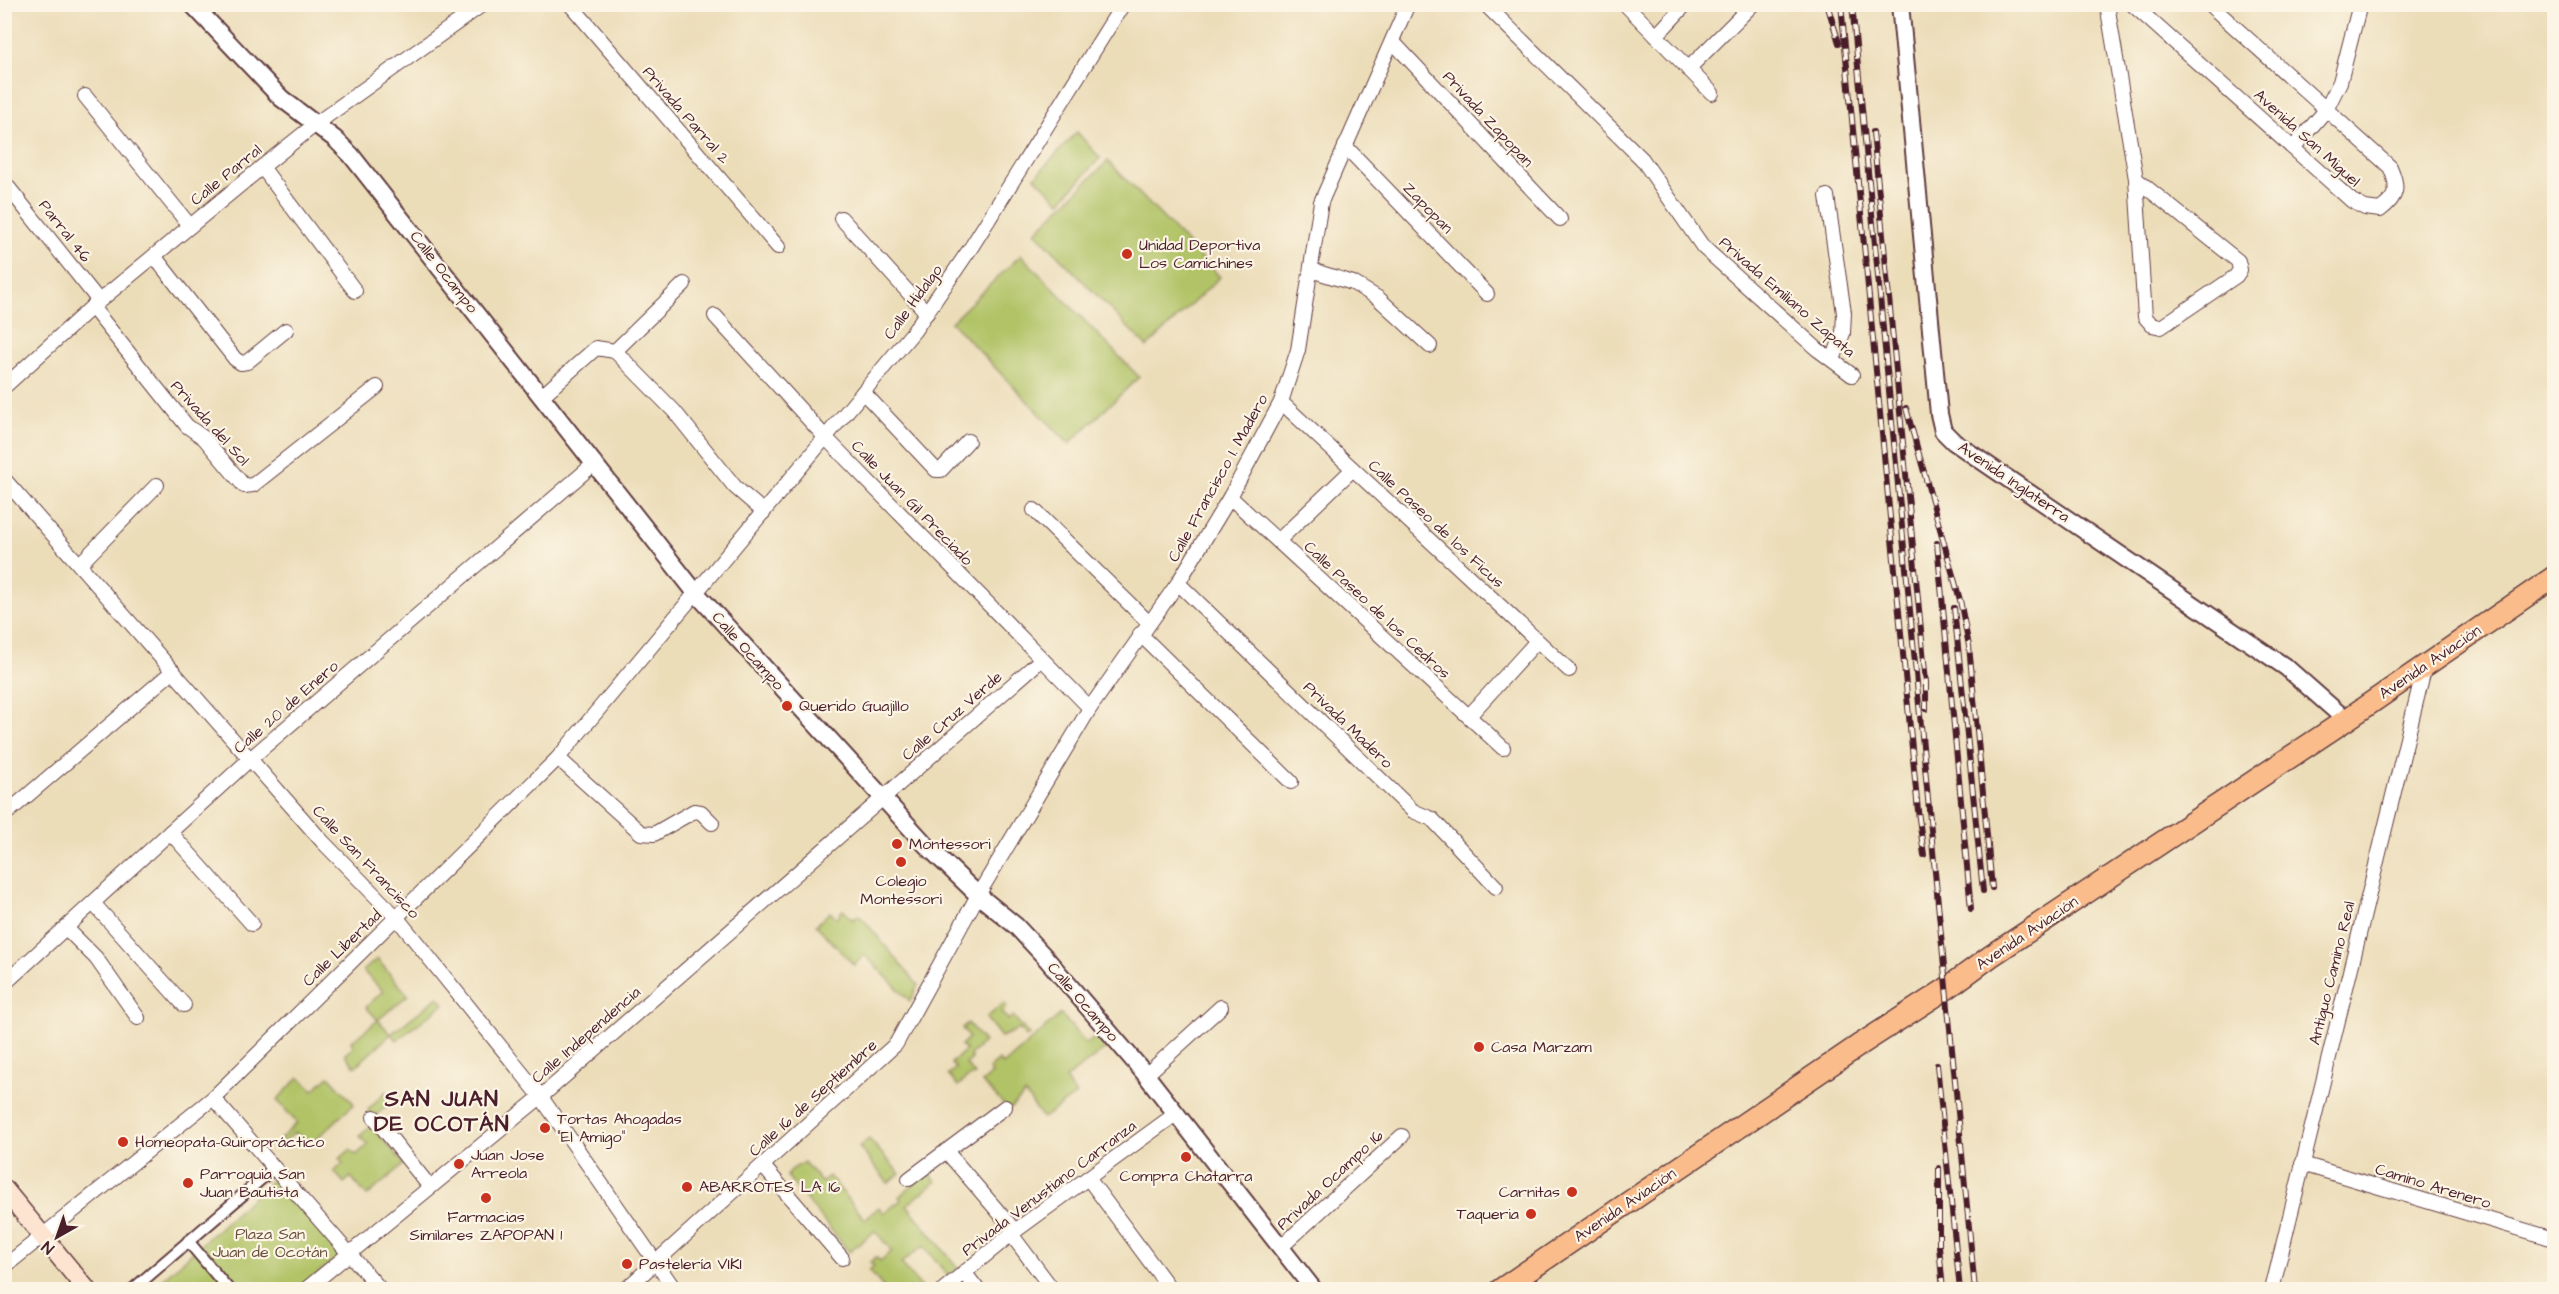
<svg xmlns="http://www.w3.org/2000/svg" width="2559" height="1294" font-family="'Architects Daughter',sans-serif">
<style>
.green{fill:#b1c366;stroke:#7e7148;stroke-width:1.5}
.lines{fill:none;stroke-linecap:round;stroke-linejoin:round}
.pedestrian-casing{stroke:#623c40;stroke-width:14}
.minor-casing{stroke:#623c40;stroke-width:16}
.tertiary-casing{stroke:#623c40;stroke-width:20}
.secondary-casing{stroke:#623c40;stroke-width:21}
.primary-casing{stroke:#623c40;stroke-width:24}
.pedestrian{stroke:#fff;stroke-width:10}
.minor{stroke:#fff;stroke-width:14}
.tertiary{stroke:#fff;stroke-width:16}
.secondary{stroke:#fde4d1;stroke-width:18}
.primary{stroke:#fabc8b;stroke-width:21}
.rail-casing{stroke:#4a1f2b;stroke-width:6}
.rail{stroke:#fcf5e5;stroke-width:4;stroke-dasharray:11;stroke-linecap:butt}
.poi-dot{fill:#c8321e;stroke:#fcf5e5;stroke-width:2}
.labels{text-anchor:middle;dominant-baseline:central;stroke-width:4.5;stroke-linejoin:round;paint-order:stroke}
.street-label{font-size:16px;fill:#4a1f2b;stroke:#fcf5e5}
.poi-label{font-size:16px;fill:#4a1f2b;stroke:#fcf5e5;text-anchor:start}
.park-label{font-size:16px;fill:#69503d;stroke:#fcf5e5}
.district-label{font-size:22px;font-weight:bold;letter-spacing:1.5px;fill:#4a1f2b;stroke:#fcf5e5}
</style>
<rect width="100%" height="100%" fill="#fcf5e5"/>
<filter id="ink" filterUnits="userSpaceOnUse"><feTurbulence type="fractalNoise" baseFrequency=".0167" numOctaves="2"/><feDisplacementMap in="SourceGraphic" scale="12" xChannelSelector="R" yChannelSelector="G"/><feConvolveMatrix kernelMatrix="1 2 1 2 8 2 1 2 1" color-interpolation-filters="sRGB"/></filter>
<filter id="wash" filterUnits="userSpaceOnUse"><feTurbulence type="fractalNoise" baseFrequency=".008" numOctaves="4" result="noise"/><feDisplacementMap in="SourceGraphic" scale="24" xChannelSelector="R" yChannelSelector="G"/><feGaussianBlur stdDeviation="1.35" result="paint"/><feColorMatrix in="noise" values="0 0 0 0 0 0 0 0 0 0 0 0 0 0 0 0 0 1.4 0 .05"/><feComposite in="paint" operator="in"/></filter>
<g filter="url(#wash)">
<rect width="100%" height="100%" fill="#ecddb9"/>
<g class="green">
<polygon points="1077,132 1100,158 1060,202 1035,177"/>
<polygon points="1108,161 1220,277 1147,347 1035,232"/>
<polygon points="1021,255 1139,377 1069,444 951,322"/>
<polygon points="843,910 853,920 858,915 864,920 918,985 910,1001 865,955 854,965 816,925 830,912 837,918"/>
<polygon points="377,959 408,995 378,1020 391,1034 438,997 444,1004 397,1040 391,1034 355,1067 345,1054 354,1047 351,1042 378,1020 366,1007 383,991 363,971"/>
<polygon points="1004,1003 1007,1007 1002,1012 1008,1020 1013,1016 1029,1035 1026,1037 1019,1029 1001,1037 986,1018"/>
<polygon points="1061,1014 1086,1044 1100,1034 1112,1044 1065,1079 1076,1095 1043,1118 1025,1094 1009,1110 982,1082 992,1074 989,1069 999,1060 1003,1065"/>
<polygon points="968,1023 984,1042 970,1055 972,1059 966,1064 975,1075 967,1078 958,1086 948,1075 956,1068 951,1063 966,1050 961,1045 969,1038 962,1028"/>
<polygon points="329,1076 354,1104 308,1147 295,1132 278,1148 275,1144 297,1123 277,1100 299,1077 313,1090"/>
<polygon points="386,1091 394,1100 372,1118 368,1110"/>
<polygon points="371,1125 404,1164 367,1196 351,1177 344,1183 334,1171 343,1164 339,1159 350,1150 356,1155 368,1145 360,1136"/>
<polygon points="869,1139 900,1174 888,1183 859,1147"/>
<polygon points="804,1162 821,1182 829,1176 865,1219 879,1207 884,1213 901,1200 899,1197 929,1171 936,1182 907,1205 958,1268 948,1276 924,1246 901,1263 923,1289 881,1289 883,1287 869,1270 874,1266 870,1262 876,1257 880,1261 892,1251 875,1231 849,1252 787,1176 791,1170"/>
<polygon points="274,1178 342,1254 298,1289 151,1290"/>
</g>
</g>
<g filter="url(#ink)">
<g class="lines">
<defs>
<g id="pedestrian">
<polyline points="188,1241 229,1290"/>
<polyline points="132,1290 274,1168"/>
</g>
<g id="minor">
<polyline points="570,4 778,247"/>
<polyline points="1485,4 1642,159 1703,247 1817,349 1852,375"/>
<polyline points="1625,4 1712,93"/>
<polyline points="2107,4 2136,179 2145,317 2152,325 2161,327 2236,276 2240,270 2238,261 2136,179"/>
<path d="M2132,4L2352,201L2365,208L2380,210C2398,197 2399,187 2390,167L2209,4"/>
<polyline points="1656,36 1686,4"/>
<polyline points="1392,41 1560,219"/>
<polyline points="1688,69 1753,4"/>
<polyline points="85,96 190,226"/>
<polyline points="1345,146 1487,294"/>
<polyline points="2293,148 2326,110 2340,82 2360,4"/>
<polyline points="262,167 355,291"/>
<polyline points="4,182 99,301"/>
<polyline points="1827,196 1844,313 1843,333 1833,360"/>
<polyline points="841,218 927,313"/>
<polyline points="154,256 235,359 241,363 247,362 286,330"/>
<polyline points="1311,270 1353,283 1378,298 1430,346"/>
<polyline points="92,307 187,426 204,438 244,486 253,485 377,387"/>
<polyline points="715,316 825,437 1090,708"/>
<polyline points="615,351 674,411 735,487 764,512"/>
<polyline points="4,387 92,307 262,167 317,123 483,4"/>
<polyline points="863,392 936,470 941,470 968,441"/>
<polyline points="542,396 596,348 615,351 684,284"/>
<polyline points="1281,402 1569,670"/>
<polyline points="4,479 322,841 397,918 541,1097 675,1290"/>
<polyline points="1230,497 1503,748"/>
<polyline points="1034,510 1149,623"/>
<polyline points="1278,541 1353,469"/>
<polyline points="80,564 157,485"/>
<polyline points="1178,583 1413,811 1432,819 1496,887"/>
<polyline points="1140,634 1291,782"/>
<polyline points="1469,716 1537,641"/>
<polyline points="558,758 641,833 654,834 694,811 701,812 712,823"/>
<polyline points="7,813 173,671"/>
<polyline points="170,832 252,924"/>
<polyline points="93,903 184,1005"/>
<polyline points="66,928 96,958 138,1018"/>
<polyline points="4,984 250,759 595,463"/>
<polyline points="1146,1075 1221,1007"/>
<polyline points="213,1098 381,1290"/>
<polyline points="374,1117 430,1187"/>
<polyline points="946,1151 1015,1231"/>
<polyline points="2302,1164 2554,1239"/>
<polyline points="763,1166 842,1258"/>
<polyline points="1088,1178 1171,1290"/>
<polyline points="909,1179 1005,1107"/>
<polyline points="1011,1234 1053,1290"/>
<polyline points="1281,1247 1402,1136"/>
<polyline points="4,1267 213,1098 558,758 914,331 972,246 1123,4"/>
<polyline points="964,1272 978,1290"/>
<polyline points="305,1290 544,1094 1042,659"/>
<polyline points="625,1290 896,1044 978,895 1090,708 1178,583 1230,497 1281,402 1298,350 1321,202 1408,4"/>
<polyline points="943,1290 1015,1231 1177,1113"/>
<polyline points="2272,1290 2425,665"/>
</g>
<g id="tertiary">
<polyline points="192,4 281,98 335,139 351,155 696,593 926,845 978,895 1016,926 1044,956 1146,1075 1314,1290"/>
<polyline points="1900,4 1939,414 1943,431 1954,442 2287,668 2346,720"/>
</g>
<polyline id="secondary" points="4,1189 87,1290"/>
<polyline id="primary" points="1500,1290 1861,1044 1946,989 1991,956 2346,720 2554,577"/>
</defs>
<use href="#pedestrian" class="pedestrian-casing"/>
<use href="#minor" class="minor-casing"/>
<use href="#tertiary" class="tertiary-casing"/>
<use href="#secondary" class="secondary-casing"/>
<use href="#primary" class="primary-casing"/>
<use href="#pedestrian" class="pedestrian"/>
<use href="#minor" class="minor"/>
<use href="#tertiary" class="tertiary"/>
<use href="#secondary" class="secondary"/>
<use href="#primary" class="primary"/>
<defs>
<g id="rail">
<polyline points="1827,4 1839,43"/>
<polyline points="1841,4 1918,811 1924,855"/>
<polyline points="1852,4 1975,1290"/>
<polyline points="1873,132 1926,682 1926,709"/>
<polyline points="1906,408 1960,600 1969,646 1992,888"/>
<polyline points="1937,543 1971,909"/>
<polyline points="1954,608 1983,891"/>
<polyline points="1937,1065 1960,1290"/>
<polyline points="1939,1168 1939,1246 1943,1290"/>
</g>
</defs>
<use href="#rail" class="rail-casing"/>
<use href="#rail" class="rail"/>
</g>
</g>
<g class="poi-dot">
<circle cx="1127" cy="254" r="6"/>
<circle cx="787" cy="706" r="6"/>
<circle cx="897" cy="844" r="6"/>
<circle cx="901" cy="862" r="6"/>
<circle cx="1479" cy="1047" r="6"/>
<circle cx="545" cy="1128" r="6"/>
<circle cx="123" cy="1142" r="6"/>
<circle cx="1186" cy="1157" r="6"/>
<circle cx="459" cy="1164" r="6"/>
<circle cx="188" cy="1183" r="6"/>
<circle cx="687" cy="1187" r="6"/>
<circle cx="1572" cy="1192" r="6"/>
<circle cx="486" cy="1198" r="6"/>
<circle cx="1531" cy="1214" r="6"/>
<circle cx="627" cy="1264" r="6"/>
</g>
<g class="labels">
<g class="street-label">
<text transform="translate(686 115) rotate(49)">Privada Parral 2</text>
<text transform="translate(1488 119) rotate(47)">Privada Zapopan</text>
<text transform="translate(2307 138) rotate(42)">Avenida San Miguel</text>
<text transform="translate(226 175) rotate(-39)">Calle Parral</text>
<text transform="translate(1428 208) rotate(46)">Zapopan</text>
<text transform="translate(65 231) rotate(52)">Parral 46</text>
<text transform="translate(444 272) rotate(52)">Calle Ocampo</text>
<text transform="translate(1787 297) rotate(41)">Privada Emiliano Zapata</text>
<text transform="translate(913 302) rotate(-54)">Calle Hidalgo</text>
<text transform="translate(210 423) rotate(48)">Privada del Sol</text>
<text transform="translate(1218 478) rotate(-61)">Calle Francisco I. Madero</text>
<text transform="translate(2014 482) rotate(34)">Avenida Inglaterra</text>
<text transform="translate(912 503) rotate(46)">Calle Juan Gil Preciado</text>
<text transform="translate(1436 524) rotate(43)">Calle Paseo de los Ficus</text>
<text transform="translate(1377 610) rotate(43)">Calle Paseo de los Cedros</text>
<text transform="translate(748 651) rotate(48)">Calle Ocampo</text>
<text transform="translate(2430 662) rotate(-34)">Avenida Aviación</text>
<text transform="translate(286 707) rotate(-41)">Calle 20 de Enero</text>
<text transform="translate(952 716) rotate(-41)">Calle Cruz Verde</text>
<text transform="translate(1348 725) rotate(44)">Privada Madero</text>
<text transform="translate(366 862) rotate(47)">Calle San Francisco</text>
<text transform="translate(2027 933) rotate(-34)">Avenida Aviación</text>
<text transform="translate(342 948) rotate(-44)">Calle Libertad</text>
<text transform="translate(2332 973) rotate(-76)">Antiguo Camino Real</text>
<text transform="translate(1083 1002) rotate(49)">Calle Ocampo</text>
<text transform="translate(586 1035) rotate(-41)">Calle Independencia</text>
<text transform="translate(813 1098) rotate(-42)">Calle 16 de Septiembre</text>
<text transform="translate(1330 1180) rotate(-43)">Privada Ocampo 16</text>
<text transform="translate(2433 1186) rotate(17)">Camino Arenero</text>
<text transform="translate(1049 1188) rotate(-37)">Privada Venustiano Carranza</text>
<text transform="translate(1625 1205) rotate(-34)">Avenida Aviación</text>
</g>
<g class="poi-label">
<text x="1139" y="245">Unidad Deportiva<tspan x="1139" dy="18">Los Camichines</tspan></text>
<text x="799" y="706">Querido Guajillo</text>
<text x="909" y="844">Montessori</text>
<text x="901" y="881" text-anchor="middle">Colegio<tspan x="901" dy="18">Montessori</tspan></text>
<text x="1491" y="1047">Casa Marzam</text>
<text x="557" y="1119">Tortas Ahogadas<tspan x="557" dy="18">"El Amigo"</tspan></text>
<text x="135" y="1142">Homeopata-Quiropráctico</text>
<text x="471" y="1155">Juan Jose<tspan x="471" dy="18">Arreola</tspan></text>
<text x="200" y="1174">Parroquia San<tspan x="200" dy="18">Juan Bautista</tspan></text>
<text x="1186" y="1176" text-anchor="middle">Compra Chatarra</text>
<text x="699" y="1187">ABARROTES LA 16</text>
<text x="1560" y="1192" text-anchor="end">Carnitas</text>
<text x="1519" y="1214" text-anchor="end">Taqueria</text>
<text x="486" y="1217" text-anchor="middle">Farmacias<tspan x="486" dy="18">Similares ZAPOPAN 1</tspan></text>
<text x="639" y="1264">Pastelería VIKI</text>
</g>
<g class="park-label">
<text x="270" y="1234">Plaza San<tspan x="270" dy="18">Juan de Ocotán</tspan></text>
</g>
<g class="district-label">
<text x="442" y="1099">SAN JUAN<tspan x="442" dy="25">DE OCOTÁN</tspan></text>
</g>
</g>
<rect width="2559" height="1294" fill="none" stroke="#fcf5e5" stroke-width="24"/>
<g transform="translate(57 1237) rotate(220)" stroke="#fcf5e5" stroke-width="4.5" paint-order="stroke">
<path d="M0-4.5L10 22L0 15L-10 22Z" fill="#4a1f2b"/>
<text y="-9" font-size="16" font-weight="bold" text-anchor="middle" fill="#4a1f2b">N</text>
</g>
</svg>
